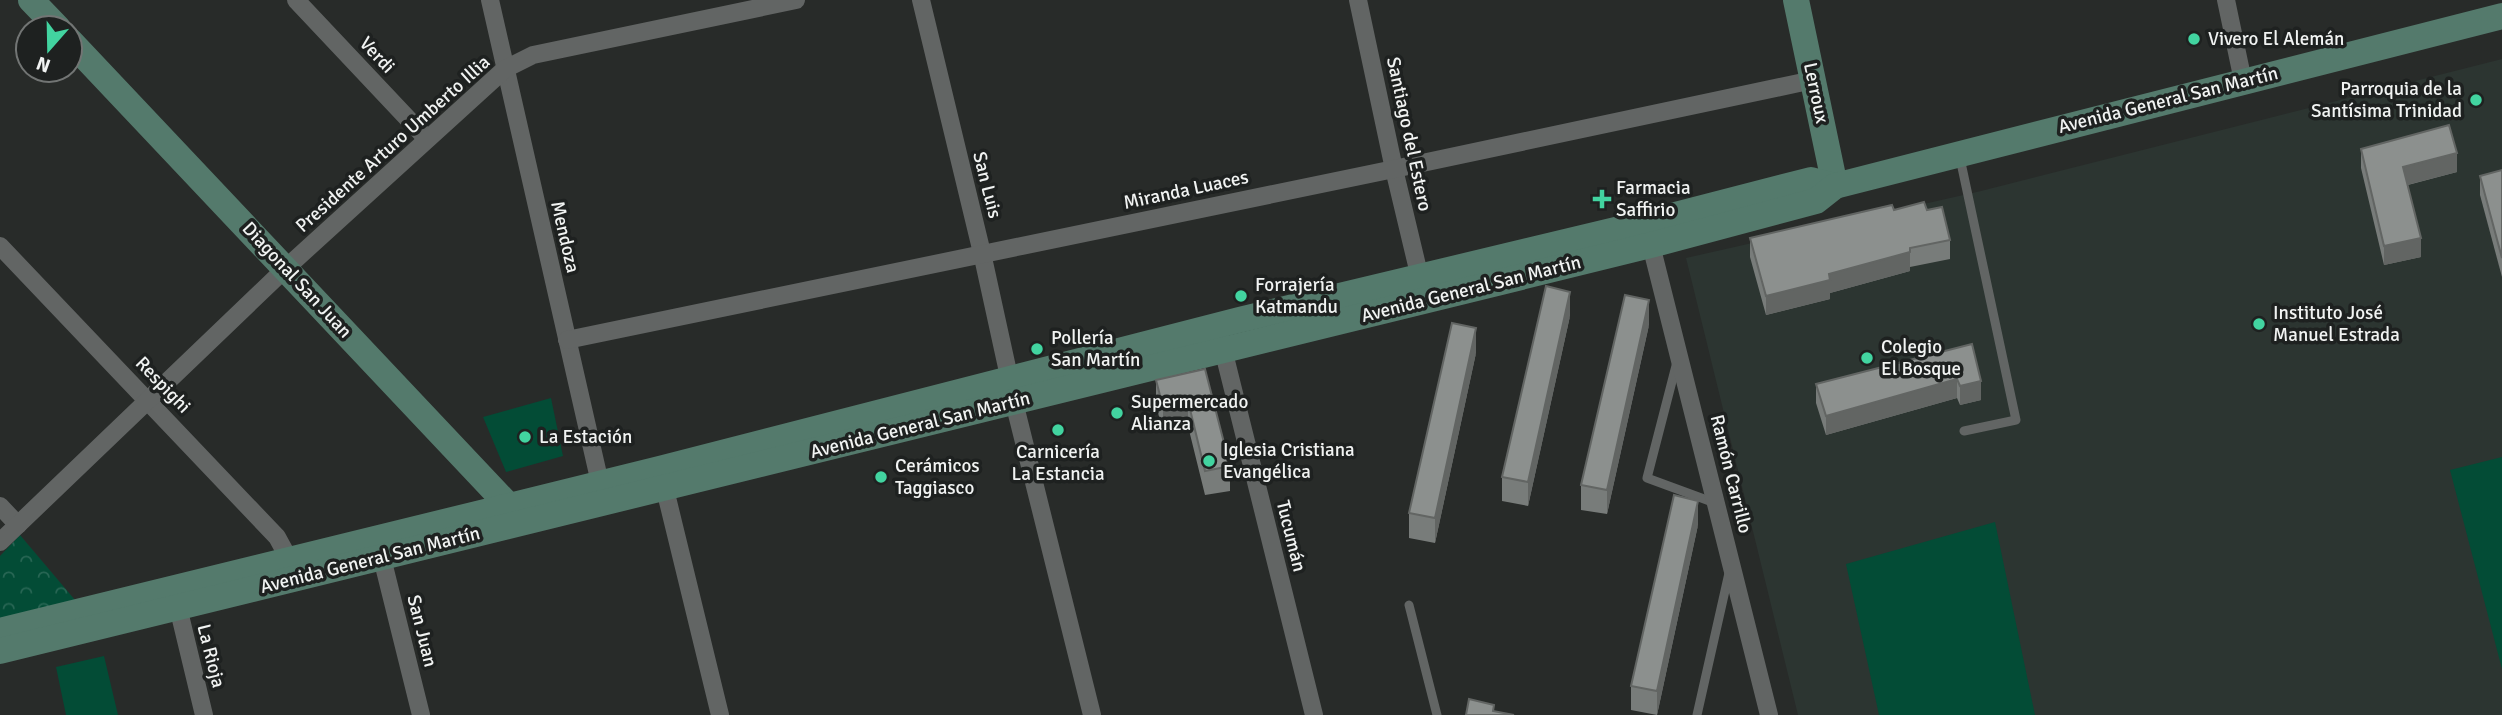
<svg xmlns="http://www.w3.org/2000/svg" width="2502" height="715" font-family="Signika,sans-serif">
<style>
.built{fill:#2c3531}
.park{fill:url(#park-crowns)}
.garden{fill:#034c36}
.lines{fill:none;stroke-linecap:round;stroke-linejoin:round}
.lane{stroke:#626564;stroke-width:9}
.street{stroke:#626564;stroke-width:18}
.secondary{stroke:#547a6c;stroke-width:26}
.wall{fill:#787c7a}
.shaded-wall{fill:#626563}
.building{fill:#8c908e;stroke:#626563;stroke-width:2}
.poi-dot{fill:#42d4a0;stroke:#1e2120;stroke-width:2.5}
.labels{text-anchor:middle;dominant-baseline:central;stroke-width:7;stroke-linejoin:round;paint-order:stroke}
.poi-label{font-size:19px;fill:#f1f3f2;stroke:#1e2120;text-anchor:start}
.street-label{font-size:19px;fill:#f1f3f2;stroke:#1e2120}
</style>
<defs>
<pattern id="park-crowns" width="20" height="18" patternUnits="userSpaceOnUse" patternTransform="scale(1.75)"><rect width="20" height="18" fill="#034c36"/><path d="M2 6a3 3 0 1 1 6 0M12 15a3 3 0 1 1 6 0" fill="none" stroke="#286654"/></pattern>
</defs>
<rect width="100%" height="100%" fill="#282b29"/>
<polygon class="built" points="2502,59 2502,715 1798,715 1686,258 1981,191"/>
<polygon class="park" points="20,535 75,600 0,619 0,556"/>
<g class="garden">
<polygon points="551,398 563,456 506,472 483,417"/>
<polygon points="2502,457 2502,669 2450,470"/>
<polygon points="1995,522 2035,715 1879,715 1846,564"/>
<polygon points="104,656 118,715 66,715 56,667"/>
</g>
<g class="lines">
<g class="lane">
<polyline points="1960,158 2016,420 1964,431"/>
<polyline points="1677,362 1647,478 1715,503"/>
<polyline points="1409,605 1437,715"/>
<polyline points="1697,715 1729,573"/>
</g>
<g class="street">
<polyline points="296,0 427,139"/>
<polyline points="490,0 600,483"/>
<polyline points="921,0 982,253 1010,381"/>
<polyline points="1358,0 1394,169 1420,278"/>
<polyline points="2226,0 2243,81"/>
<polyline points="1651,245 1769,715"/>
<polyline points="0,246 277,537 289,559"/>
<polyline points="567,340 1394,169 1813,80"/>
<polyline points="1221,341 1314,715"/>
<polyline points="1014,402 1092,715"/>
<polyline points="662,477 720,715"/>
<polyline points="0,506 18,525"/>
<polyline points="0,542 286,268 505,69 533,55 796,0"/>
<polyline points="382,558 421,715"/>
<polyline points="178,607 204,715"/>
</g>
<g class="secondary">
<polyline points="31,0 58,28"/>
<polyline points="1796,0 1835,186"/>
<polyline points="70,41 508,505 516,517"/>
<polyline points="0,631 660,469 1239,320 1641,224 1811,180 1835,186"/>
<polyline points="0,651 1651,245 1816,201 1835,186 2502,16"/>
</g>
</g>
<g class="wall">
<polygon points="2361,149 2457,172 2408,185 2421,257 2384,265 2361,168"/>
<polygon points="2502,170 2502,277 2480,195 2480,176"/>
<polygon points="1894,210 1927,210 1950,240 1950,259 1910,267 1910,271 1830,293 1830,299 1766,315 1750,257 1750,238"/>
<polygon points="1570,316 1528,506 1502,501 1502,477"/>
<polygon points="1649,325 1607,514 1581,510 1581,485"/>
<polygon points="1972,344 1981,400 1960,405 1957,398 1826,435 1816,403 1816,384"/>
<polygon points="1476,353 1435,543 1409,538 1409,513"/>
<polygon points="1205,369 1230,466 1230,491 1205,495 1188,426 1163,432 1156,405 1156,380"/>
<polygon points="1698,525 1657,715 1631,710 1631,686"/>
</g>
<g class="shaded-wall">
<polygon points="2457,153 2457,172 2403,186 2403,167"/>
<polygon points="2421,238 2421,257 2384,265 2384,246"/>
<polygon points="1910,252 1910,271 1830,293 1830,299 1766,315 1766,296 1829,274"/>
<polygon points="1570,292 1570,316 1528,506 1528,482"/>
<polygon points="1649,300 1649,325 1607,514 1607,490"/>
<polygon points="1476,328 1476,353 1435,543 1435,518"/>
<polygon points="1957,379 1957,398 1826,435 1826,416"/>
<polygon points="1981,381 1981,400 1960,405 1960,386"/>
<polygon points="1188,401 1188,426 1163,432 1163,407"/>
<polygon points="1698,501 1698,525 1657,715 1657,691"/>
</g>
<g class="building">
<polygon points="2449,125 2457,153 2403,167 2421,238 2384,246 2361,149"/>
<polygon points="2502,170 2502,258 2480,176"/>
<polygon points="1924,202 1927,210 1942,207 1950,240 1910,248 1910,252 1829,274 1830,280 1766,296 1750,238 1892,205 1894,210"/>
<polygon points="1546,286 1570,292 1528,482 1502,477"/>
<polygon points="1625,295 1649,300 1607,490 1581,485"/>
<polygon points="1452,323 1476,328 1435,518 1409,513"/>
<polygon points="1972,344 1981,381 1960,386 1957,379 1826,416 1816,384"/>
<polygon points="1205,369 1230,466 1205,471 1188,401 1163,407 1156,380"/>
<polygon points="1674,495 1698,501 1657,691 1631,686"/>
<polygon points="1469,699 1494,705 1493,711 1514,715 1466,715"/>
</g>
<g class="poi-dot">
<circle cx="2194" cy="39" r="7"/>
<circle cx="2476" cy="100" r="7"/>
<path d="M1598.5 188.5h7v7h7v7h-7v7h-7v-7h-7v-7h7z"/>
<circle cx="1241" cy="296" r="7"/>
<circle cx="2259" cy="324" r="7"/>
<circle cx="1037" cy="349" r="7"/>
<circle cx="1867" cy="358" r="7"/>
<circle cx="1117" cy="413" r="7"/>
<circle cx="1058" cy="430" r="7"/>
<circle cx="525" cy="437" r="7"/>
<circle cx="1209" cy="461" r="7"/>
<circle cx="881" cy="477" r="7"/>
</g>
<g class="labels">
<g class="poi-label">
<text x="2208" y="39">Vivero El Alemán</text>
<text x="2462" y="89" text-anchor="end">Parroquia de la<tspan x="2462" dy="22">Santísima Trinidad</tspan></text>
<text x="1616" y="188">Farmacia<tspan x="1616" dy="22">Saffirio</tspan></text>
<text x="1255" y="285">Forrajería<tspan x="1255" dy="22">Katmandu</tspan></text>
<text x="2273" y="313">Instituto José<tspan x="2273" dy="22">Manuel Estrada</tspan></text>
<text x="1051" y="338">Pollería<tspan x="1051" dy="22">San Martín</tspan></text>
<text x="1881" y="347">Colegio<tspan x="1881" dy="22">El Bosque</tspan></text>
<text x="1131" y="402">Supermercado<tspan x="1131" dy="22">Alianza</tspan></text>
<text x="539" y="437">La Estación</text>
<text x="1223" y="450">Iglesia Cristiana<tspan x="1223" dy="22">Evangélica</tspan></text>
<text x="1058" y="452" text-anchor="middle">Carnicería<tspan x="1058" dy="22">La Estancia</tspan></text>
<text x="895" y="466">Cerámicos<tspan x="895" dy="22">Taggiasco</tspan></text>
</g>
<g class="street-label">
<text transform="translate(377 55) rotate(47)">Verdi</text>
<text transform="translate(1816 93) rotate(78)">Lerroux</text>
<text transform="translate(2168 100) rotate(-14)">Avenida General San Martín</text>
<text transform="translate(1409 134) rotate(78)">Santiago del Estero</text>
<text transform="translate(393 144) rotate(-42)">Presidente Arturo Umberto Illia</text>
<text transform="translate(987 185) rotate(76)">San Luis</text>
<text transform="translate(1186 190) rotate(-12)">Miranda Luaces</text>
<text transform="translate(565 237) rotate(77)">Mendoza</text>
<text transform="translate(297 280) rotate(47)">Diagonal San Juan</text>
<text transform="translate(1471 289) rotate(-14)">Avenida General San Martín</text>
<text transform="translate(163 385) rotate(46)">Respighi</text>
<text transform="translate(920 425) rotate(-14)">Avenida General San Martín</text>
<text transform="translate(1731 474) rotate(76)">Ramón Carrillo</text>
<text transform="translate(1291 536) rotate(76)">Tucumán</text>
<text transform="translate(370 560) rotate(-14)">Avenida General San Martín</text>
<text transform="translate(422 631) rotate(76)">San Juan</text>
<text transform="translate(211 656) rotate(76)">La Rioja</text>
</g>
</g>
<g transform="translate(49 49) rotate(200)"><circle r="33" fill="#1e2120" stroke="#727574" stroke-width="2"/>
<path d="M0-5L12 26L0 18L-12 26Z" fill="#42d4a0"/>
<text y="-10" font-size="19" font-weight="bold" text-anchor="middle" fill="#f1f3f2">N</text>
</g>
</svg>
